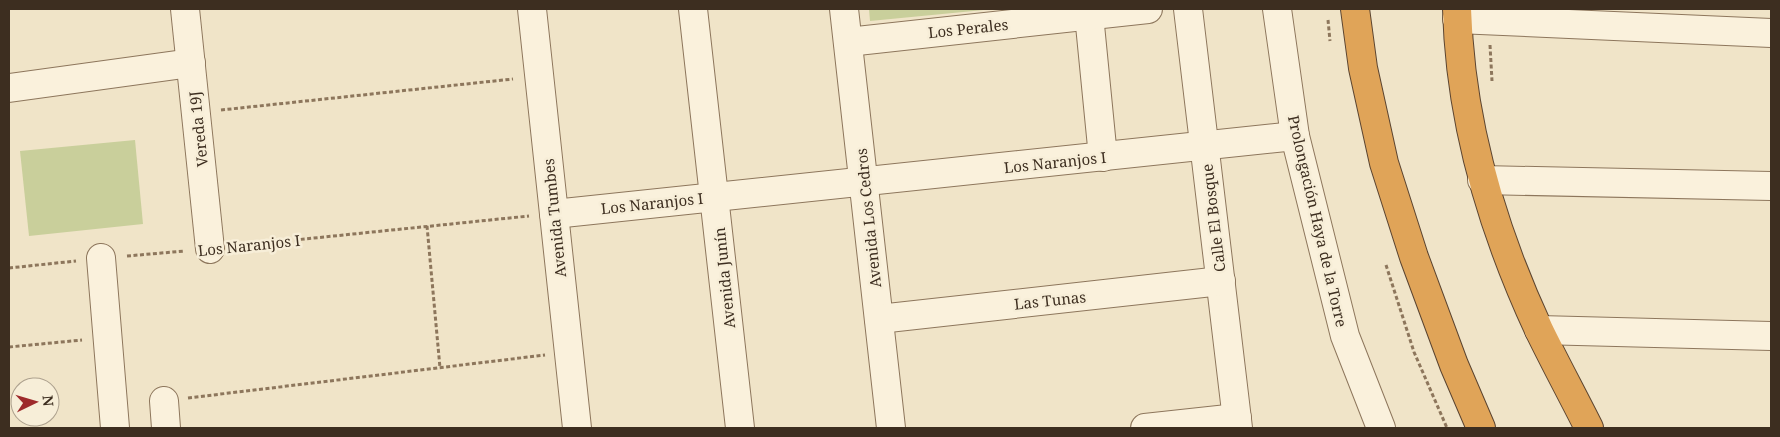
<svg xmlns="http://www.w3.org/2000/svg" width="1780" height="437" font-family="'Noto Serif',serif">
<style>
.park{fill:#c9cf9b}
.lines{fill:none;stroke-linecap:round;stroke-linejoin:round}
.minor-casing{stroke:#8d765c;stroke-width:30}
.highway-casing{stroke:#5b4430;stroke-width:30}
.path{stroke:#8d765c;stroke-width:3;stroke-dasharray:4 2.5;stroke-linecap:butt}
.minor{stroke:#faf1dc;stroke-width:28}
.highway{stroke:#e0a458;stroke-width:28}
.labels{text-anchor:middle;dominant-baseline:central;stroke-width:5;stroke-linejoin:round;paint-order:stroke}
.street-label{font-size:15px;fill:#3d2e20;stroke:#f7eed8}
</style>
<rect width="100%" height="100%" fill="#f0e4c8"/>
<g class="park">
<polygon points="869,9 994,9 870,21"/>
<polygon points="135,140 143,224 29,236 20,151"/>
</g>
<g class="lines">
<defs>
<g id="minor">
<polyline points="185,9 210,249"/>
<polyline points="532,9 577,428"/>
<polyline points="693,9 740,428"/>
<polyline points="844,9 891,428"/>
<polyline points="1188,9 1238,428"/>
<polyline points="1277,9 1295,136 1345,336 1381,428"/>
<polyline points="1089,15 1103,157"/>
<polyline points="1457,19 1771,33"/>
<polyline points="848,42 1148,9"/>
<polyline points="9,88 191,63"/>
<polyline points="1482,180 1771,186"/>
<polyline points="554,214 1295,136"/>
<polyline points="101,258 115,428"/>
<polyline points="879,319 1221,281"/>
<polyline points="1539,330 1771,336"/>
<polyline points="164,401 166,428"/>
<polyline points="1145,428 1237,418"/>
</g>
<g id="highway">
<polyline points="1355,9 1363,68 1384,163 1414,257 1454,365 1481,428"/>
<path d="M1457,9C1460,120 1492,229 1539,330C1555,363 1573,396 1589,428"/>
</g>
</defs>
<use href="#minor" class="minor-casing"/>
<use href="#highway" class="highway-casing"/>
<g class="path">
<polyline points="1328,20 1330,41"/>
<polyline points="1490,45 1492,81"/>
<polyline points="221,110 513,79"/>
<polyline points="427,226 440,368"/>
<polyline points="236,246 529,216"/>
<polyline points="127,256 185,251"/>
<polyline points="1386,265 1414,352 1447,428"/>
<polyline points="9,268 76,261"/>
<polyline points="9,347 82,340"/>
<polyline points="188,398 545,355"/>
</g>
<use href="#minor" class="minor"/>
<use href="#highway" class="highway"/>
</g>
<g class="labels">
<g class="street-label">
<text transform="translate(968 28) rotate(-6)">Los Perales</text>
<text transform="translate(198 129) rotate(-96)">Vereda 19J</text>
<text transform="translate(1055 162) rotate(-6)">Los Naranjos I</text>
<text transform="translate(652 203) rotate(-6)">Los Naranjos I</text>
<text transform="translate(554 218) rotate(-96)">Avenida Tumbes</text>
<text transform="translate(868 218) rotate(-96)">Avenida Los Cedros</text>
<text transform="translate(1213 218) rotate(-97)">Calle El Bosque</text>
<text transform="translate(1318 221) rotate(77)">Prolongación Haya de la Torre</text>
<text transform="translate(249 245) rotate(-6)">Los Naranjos I</text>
<text transform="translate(724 278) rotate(-96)">Avenida Junín</text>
<text transform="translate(1050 300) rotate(-6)">Las Tunas</text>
</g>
</g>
<rect width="1780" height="437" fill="none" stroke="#3d2e20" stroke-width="20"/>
<g transform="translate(35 402) rotate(85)"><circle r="24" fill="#f7eed8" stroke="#ada18e"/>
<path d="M0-4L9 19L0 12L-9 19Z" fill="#9e2a2b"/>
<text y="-8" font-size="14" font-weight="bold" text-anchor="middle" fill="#3d2e20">N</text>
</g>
</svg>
